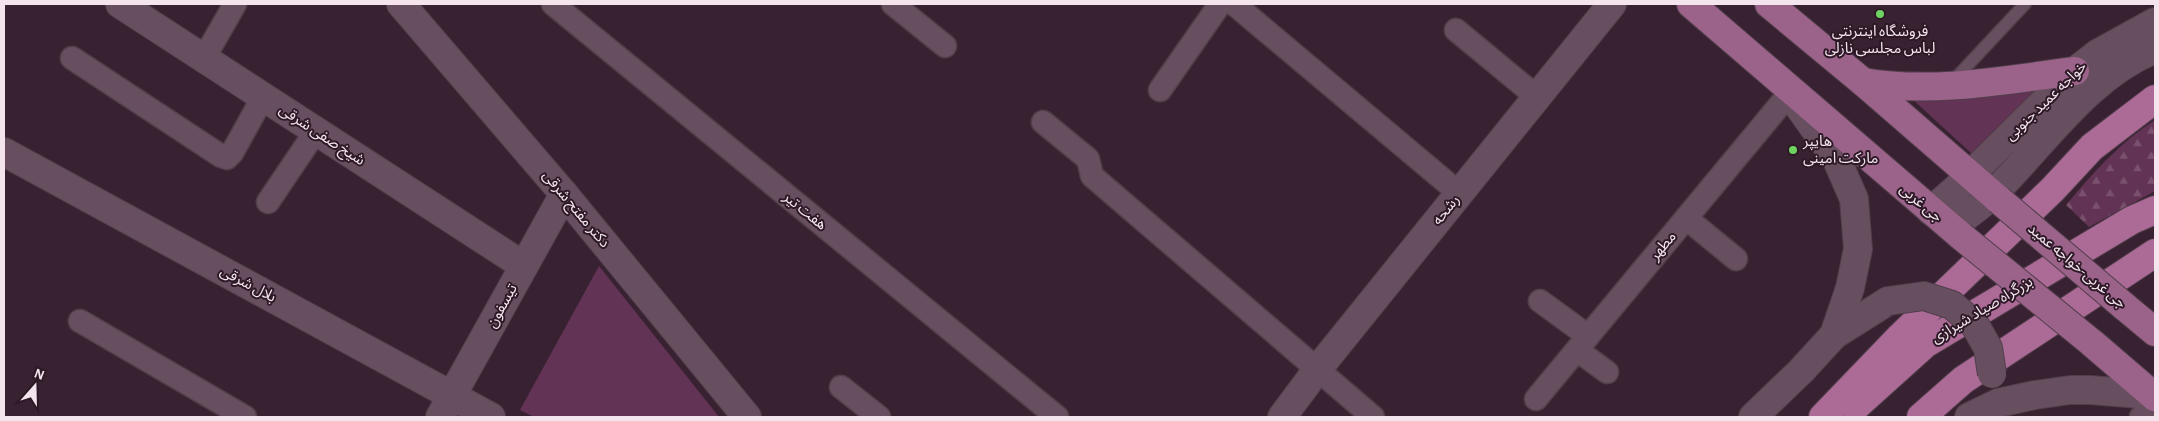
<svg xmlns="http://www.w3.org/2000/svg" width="2159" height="421" font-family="'Alegreya Sans','Noto Sans Arabic',sans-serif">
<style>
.green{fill:#623354}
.forest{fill:url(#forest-firs)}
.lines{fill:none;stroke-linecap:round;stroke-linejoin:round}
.service-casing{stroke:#513e4b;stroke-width:14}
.minor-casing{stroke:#513e4b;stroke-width:25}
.tertiary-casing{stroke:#513e4b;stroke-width:30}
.secondary-casing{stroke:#513e4b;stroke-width:30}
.primary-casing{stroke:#513e4b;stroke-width:30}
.trunk-casing{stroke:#513e4b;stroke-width:30}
.service{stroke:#684f60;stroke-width:11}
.minor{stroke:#684f60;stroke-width:22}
.tertiary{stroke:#684f60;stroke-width:28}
.secondary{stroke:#684f60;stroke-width:28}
.primary{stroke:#9b6389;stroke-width:28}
.trunk{stroke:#ac6a97;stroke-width:28}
.secondary-bridge-casing{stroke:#513e4b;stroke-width:30;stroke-linecap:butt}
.primary-bridge-casing{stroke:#513e4b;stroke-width:30;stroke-linecap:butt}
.secondary-bridge{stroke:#684f60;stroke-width:28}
.primary-bridge{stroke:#9b6389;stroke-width:28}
.poi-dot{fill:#6ed360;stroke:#2d1827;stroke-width:2}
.labels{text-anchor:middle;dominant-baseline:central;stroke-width:4;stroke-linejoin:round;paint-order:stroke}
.poi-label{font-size:15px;fill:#f3e4ed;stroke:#2d1827}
.street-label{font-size:15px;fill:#f3e4ed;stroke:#2d1827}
</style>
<defs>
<pattern id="forest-firs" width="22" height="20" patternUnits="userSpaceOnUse" patternTransform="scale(1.25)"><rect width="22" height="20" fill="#623354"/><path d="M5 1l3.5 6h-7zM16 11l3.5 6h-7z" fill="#79506d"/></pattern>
</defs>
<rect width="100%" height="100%" fill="#382231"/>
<g class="green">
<polygon points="2041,84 1972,154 1910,97"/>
<polygon points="599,266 719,417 534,417 520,410"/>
</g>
<path class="forest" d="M2155,120V191L2089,227L2066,205C2093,173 2120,142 2155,120Z"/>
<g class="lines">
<defs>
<polyline id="service" points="1952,82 2025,4"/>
<g id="minor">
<polyline points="553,4 1057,417"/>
<polyline points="893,4 945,46"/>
<polyline points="1234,4 1459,193"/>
<polyline points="1456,30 1537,97"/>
<polyline points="72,58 221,156 227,158 232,153 263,97"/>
<polyline points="204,58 235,4"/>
<polyline points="1160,90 1220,4"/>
<polyline points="1043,122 1088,159 1092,176 1373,417"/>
<polyline points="268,202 316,131"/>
<polyline points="1686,218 1736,259"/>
<polyline points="1540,301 1588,336"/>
<polyline points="80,321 245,417"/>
<polyline points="1577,350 1607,372"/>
<polyline points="841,387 879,417"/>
<polyline points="1536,399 1789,94"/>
<polyline points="2141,417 2155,405"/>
</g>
<g id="tertiary">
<polyline points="120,4 524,266"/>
<polyline points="401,4 564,194 747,417"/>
<polyline points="4,152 491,417"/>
<polyline points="440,417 564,194"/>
<polyline points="1282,417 1317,370 1612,4"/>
</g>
<g id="secondary">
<polyline points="1792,97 1837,160 1854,199 1858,249 1850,288 1834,335"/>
<polyline points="1931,211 1957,188 2075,71 2097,54 2155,22"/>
<path d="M1951,227C1965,217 1980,207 1993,194C2044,144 2087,77 2155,49"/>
<polyline points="1753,417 1801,371 1834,335 1888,301"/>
<polyline points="1969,417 1998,403 2035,395 2070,390 2090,390 2153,395"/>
</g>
<g id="primary">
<polyline points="1691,4 1961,236"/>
<polyline points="1769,4 1863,82 1999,200"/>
<path d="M1863,82C1933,94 2005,80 2075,71"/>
<polyline points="2125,307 2155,332"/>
<polyline points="2092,343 2155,397"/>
</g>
<g id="trunk">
<polyline points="1855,407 1925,344 2132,220 2155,210"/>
<polyline points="1823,417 1901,336 2053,189 2092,147 2155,99"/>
<polyline points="1921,417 1963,380 2155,253"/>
</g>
</defs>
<use href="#service" class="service-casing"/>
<use href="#minor" class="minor-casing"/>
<use href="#tertiary" class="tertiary-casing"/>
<use href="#secondary" class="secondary-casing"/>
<use href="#primary" class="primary-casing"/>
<use href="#trunk" class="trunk-casing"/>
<use href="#service" class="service"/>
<use href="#minor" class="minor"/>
<use href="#tertiary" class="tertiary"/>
<use href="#secondary" class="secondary"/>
<use href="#primary" class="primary"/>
<use href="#trunk" class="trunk"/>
<defs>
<polyline id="secondary-bridge" points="1888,301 1924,296 1952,305 1975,325 1988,348 1992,374"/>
<g id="primary-bridge">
<polyline points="1999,200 2125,307"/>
<polyline points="1961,236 2092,343"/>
</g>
</defs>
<use href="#secondary-bridge" class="secondary-bridge-casing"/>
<use href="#primary-bridge" class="primary-bridge-casing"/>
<use href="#secondary-bridge" class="secondary-bridge"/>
<use href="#primary-bridge" class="primary-bridge"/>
</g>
<g class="poi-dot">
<circle cx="1880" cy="14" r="5"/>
<circle cx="1793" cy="150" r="5"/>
</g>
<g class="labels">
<g class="poi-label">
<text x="1880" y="31">فروشگاه اینترنتی<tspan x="1880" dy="17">لباس مجلسی نازلی</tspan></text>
<text x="1803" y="141" text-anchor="start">هایپر<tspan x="1803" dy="17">مارکت امینی</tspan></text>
</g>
<g class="street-label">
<text transform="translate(2046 101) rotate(-44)">خواجه عمید جنوبی</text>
<text transform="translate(322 135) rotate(33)">شیخ صفی شرقی</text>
<text transform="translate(1921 203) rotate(40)">جی غربی</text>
<text transform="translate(576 209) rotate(50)">دکتر مفتح شرقی</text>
<text transform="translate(1446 210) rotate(-51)">رشحه</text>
<text transform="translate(805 211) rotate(39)">هفت تیر</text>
<text transform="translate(1663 246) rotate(-50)">مطهر</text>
<text transform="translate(2077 266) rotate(40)">جی غربی-خواجه عمید</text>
<text transform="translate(248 284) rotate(28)">بلال شرقی</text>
<text transform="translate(502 306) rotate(-61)">تیسفون</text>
<text transform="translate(1982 310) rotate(-31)">بزرگراه صیاد شیرازی</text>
</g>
</g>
<rect width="2159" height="421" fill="none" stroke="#f3e4ed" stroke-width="10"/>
<g transform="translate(35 386) rotate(20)" stroke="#2d1827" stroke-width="4" paint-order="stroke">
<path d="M0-4L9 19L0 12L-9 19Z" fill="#f3e4ed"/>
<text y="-8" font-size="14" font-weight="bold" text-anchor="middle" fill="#f3e4ed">N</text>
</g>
</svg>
